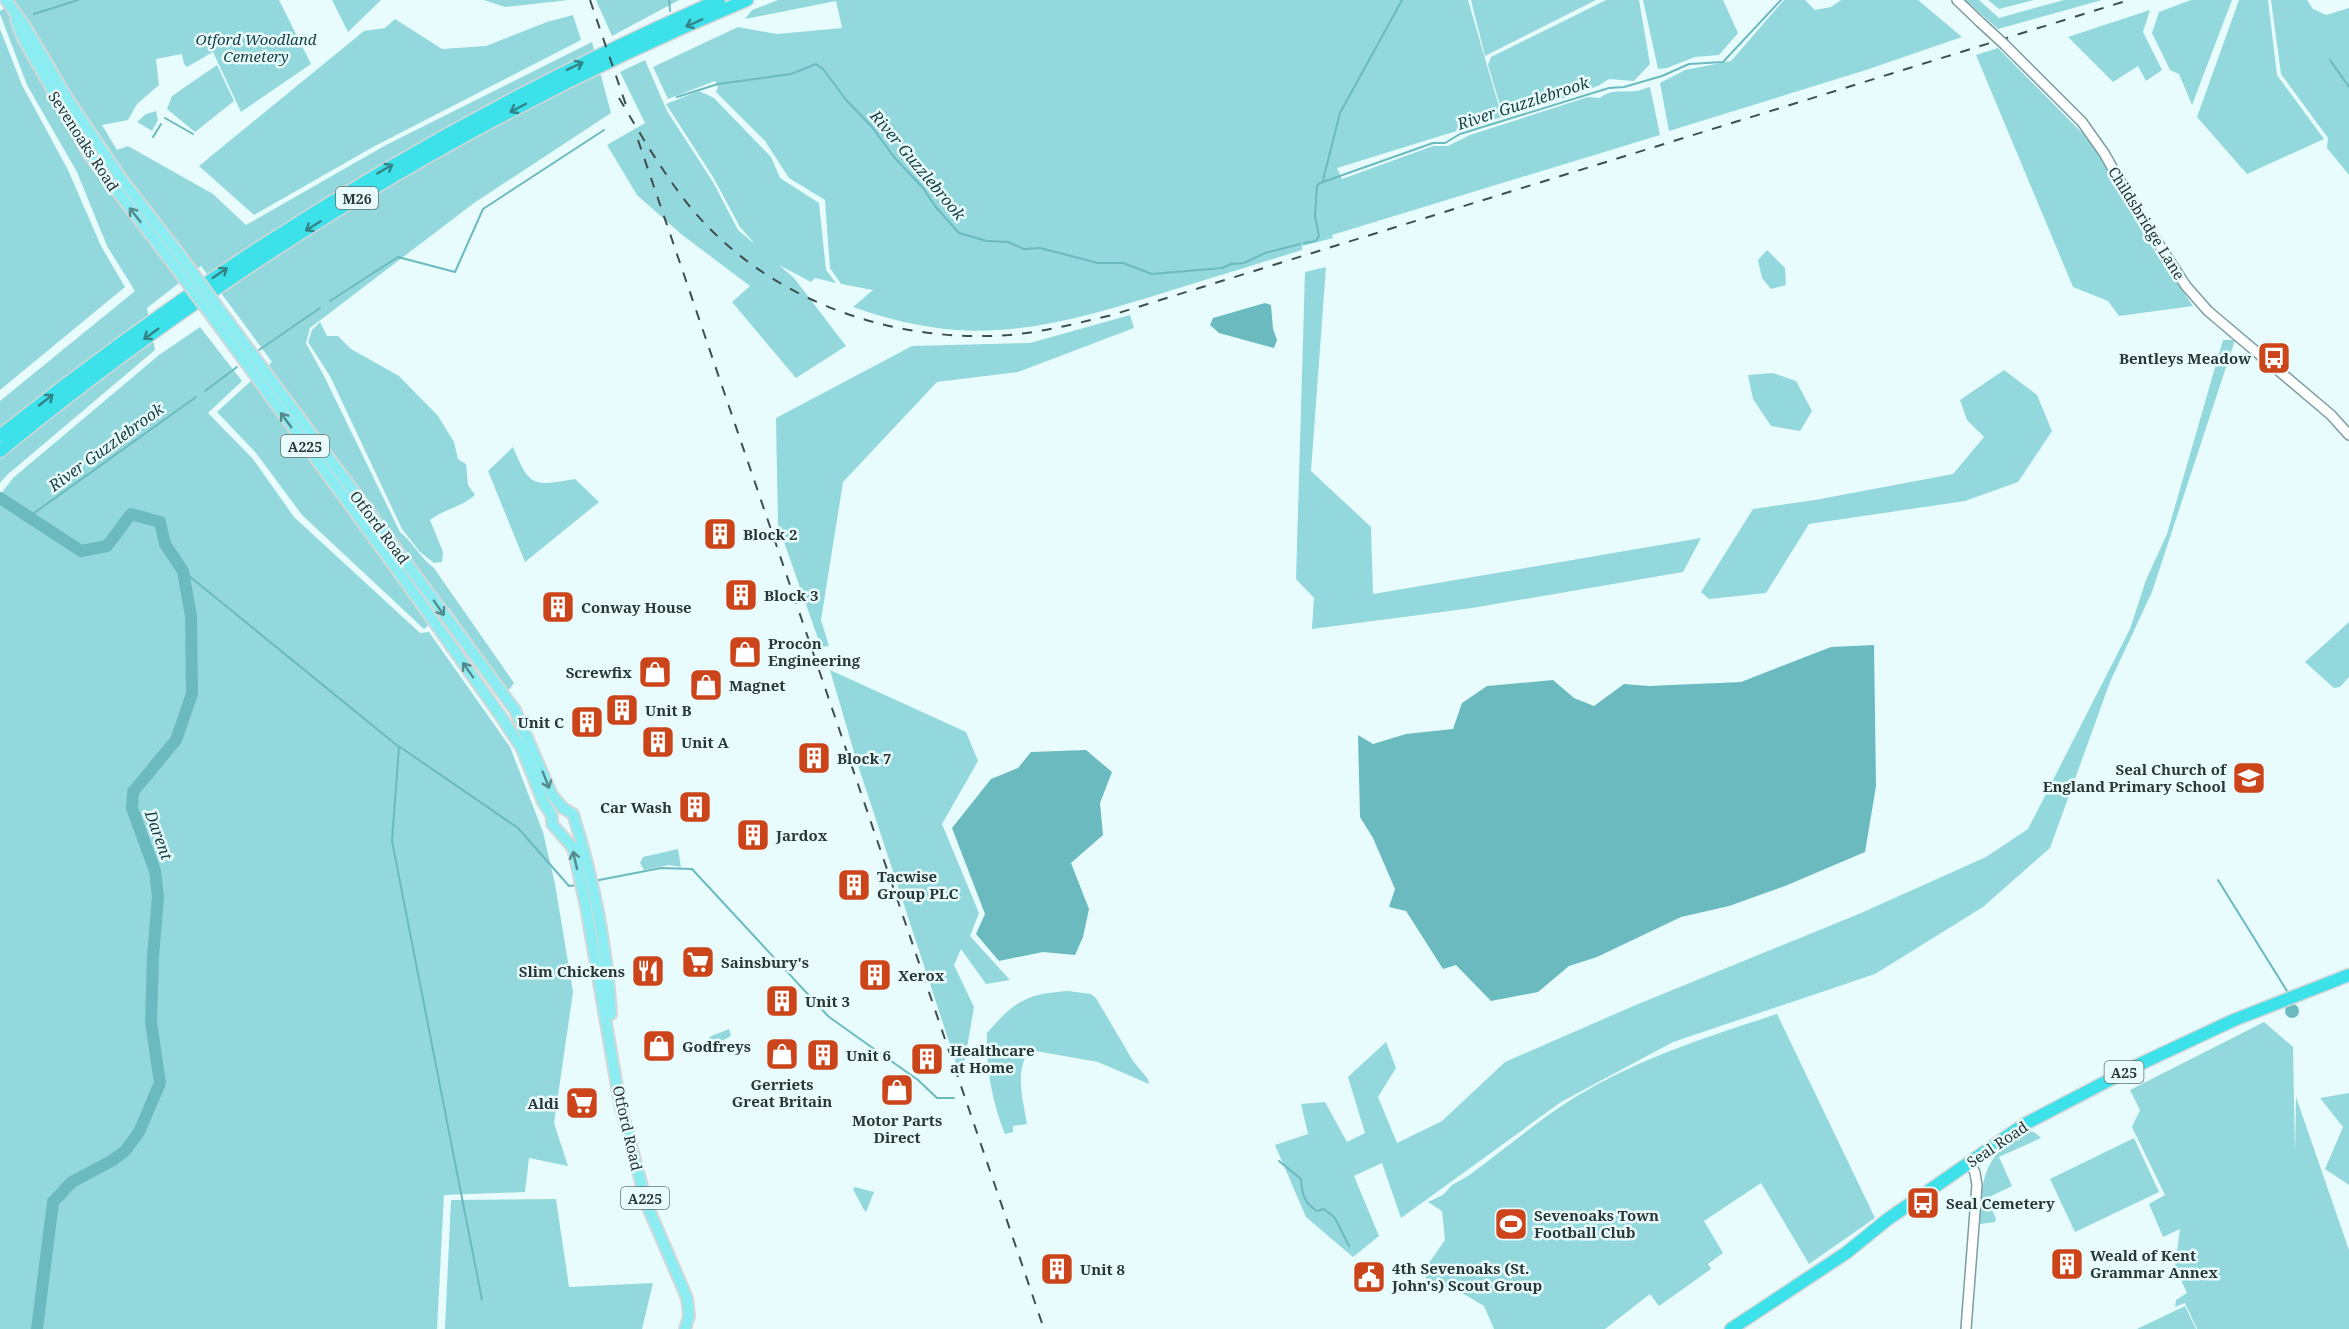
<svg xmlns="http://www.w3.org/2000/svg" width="2349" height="1329" font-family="'Noto Serif',serif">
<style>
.green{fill:#93d8dc}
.water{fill:#6ababf}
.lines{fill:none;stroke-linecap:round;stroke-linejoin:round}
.stream{stroke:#6ababf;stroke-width:2}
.river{stroke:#6ababf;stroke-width:12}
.secondary-casing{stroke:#7d9d9f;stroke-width:12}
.primary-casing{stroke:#d4d7d7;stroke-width:14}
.highway-casing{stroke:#d4d7d7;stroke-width:15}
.secondary{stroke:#fff;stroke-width:9}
.primary{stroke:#8bedf2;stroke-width:10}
.highway{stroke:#3de1ea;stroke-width:12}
.rail{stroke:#3f4e4e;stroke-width:2;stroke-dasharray:10 10;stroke-linecap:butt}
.secondary-bridge-casing{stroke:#7d9d9f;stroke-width:12;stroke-linecap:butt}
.primary-bridge-casing{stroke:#d4d7d7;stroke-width:14;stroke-linecap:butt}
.secondary-bridge{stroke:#fff;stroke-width:9}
.primary-bridge{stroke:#8bedf2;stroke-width:10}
.oneway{stroke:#328488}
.oneway2{stroke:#55898b}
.labels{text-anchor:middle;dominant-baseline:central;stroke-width:5;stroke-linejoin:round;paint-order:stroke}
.shield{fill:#e8fcfd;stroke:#627272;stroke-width:1.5}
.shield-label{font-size:14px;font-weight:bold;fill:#293737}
.park-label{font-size:15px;font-style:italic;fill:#163d40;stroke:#e8fcfd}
.street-label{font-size:15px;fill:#293737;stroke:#e8fcfd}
.poi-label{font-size:15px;font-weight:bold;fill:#293737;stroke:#e8fcfd;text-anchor:start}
.water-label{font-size:16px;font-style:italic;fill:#1c4245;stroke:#e8fcfd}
</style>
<rect width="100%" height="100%" fill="#e8fcfd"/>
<g class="green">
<path d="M13,0H279L311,64L241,112L213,52L187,67L184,64L182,54L156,59L159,85L137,104L128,120L102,125L117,150L128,146L213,194L246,225L386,145L592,42L611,113L474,203L310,328L306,343L325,378L400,532C413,542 420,558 434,568L514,683L508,691L449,608L424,629L302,515L256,453L217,412L272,362L201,266L147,308L155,350L7,475L0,483V401L135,291L107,246L77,172L27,85L0,14V11L14,2Z"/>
<polygon points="332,0 381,0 348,32"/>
<polygon points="484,0 569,0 505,7"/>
<polygon points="596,0 679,0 612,36"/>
<path d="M778,0H1468L1502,117L1337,168L1342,179L1433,146H1448L1470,135L1588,97L1600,98C1612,88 1621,93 1635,91C1640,91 1645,88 1650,87L1660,135L1332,235L1333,238L1302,246V250C1257,264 1212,278 1166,292C1098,313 1028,335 956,330C920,327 887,319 853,307L873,290L841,284L830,268L825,200L789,178L765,141L716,92L718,87L715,81L668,99L653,67L738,27L777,34L842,28L836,1L745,19L752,10Z"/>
<polygon points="1471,0 1596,0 1485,56"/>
<polygon points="1606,0 1639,0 1650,64 1634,81 1609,79 1598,86 1549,103 1503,115 1488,65 1491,57"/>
<polygon points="1643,0 1723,0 1738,33 1719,55 1695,57 1667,68 1658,69"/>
<polygon points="1784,0 1805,0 1815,10 1831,7 1841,0 1918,0 1962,37 1866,70 1669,131 1660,83 1685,70 1731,61"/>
<polygon points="1965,0 1979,0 1999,18 2064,0 2102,0 1998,29"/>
<polygon points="1988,0 2034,0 1999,9"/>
<polygon points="2191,0 2232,0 2192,105 2179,74 2170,70 2152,33 2159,12"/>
<polygon points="2239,0 2268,0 2277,75 2324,139 2247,174 2197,117"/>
<polygon points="2271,0 2307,0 2313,9 2326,15 2349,8 2349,175 2327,148 2328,138 2281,74"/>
<polygon points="2150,10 2143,32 2162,70 2146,81 2138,66 2113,82 2068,37"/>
<polygon points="573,15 581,40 373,147 254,215 199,166 364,31 385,28 395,19 442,49 486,46 547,22"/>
<polygon points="0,29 22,85 68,170 101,246 125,287 0,390"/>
<polygon points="1998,48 2091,142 2145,237 2193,306 2119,316 2108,301 2073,287 1976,55"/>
<polygon points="645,60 667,111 713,182 738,230 756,245 740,227 713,177 666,104 699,91 714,98 771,157 780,178 819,203 826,270 836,283 815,278 811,282 779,265 794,278 846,346 796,378 732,302 750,286 681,234 637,195 607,145 645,123 620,72"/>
<polygon points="217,65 234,101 195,132 167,109 172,96"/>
<polygon points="156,111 158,120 152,131 137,122 146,114"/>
<polygon points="1767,250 1785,268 1786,285 1771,289 1762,278 1758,260"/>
<polygon points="1326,267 1311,471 1371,527 1373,594 1701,538 1683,572 1472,608 1312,629 1314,598 1296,579 1305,272"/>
<polygon points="1130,315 1134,328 1018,372 937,382 843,482 821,620 829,646 821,647 778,525 776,418 912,346 1030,343"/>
<path d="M320,322L327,336H338L351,349L399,376L438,416L454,442L458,459L466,464L468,485L475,495C462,507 444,509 430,520L443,552L442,562L434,563L420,552L402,529L330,376L308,342L312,330Z"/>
<polygon points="200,327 242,381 208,413 253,459 294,517 420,633 429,632 510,747 543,832 555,884 573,992 554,1123 568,1166 529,1158 525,1192 444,1195 437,1329 0,1329 0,495 13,478 159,355"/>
<polygon points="2223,340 2235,340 2152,592 2110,682 2050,848 1983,907 1875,974 1673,1042 1561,1102 1401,1218 1382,1163 1354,1176 1379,1236 1353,1257 1306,1217 1275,1145 1308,1134 1301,1104 1325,1102 1347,1142 1365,1133 1348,1077 1386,1042 1396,1068 1378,1097 1397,1143 1442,1121 1505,1062 1631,1007 1861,913 1986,857 2028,829 2130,629 2146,580 2167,534"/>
<polygon points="2004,370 2037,395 2052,431 2018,482 1965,501 1809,524 1766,593 1709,599 1701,592 1753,509 1815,500 1953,474 1984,437 1967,420 1960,400"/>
<polygon points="1773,373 1796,381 1812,411 1800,431 1771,426 1753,399 1748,375"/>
<path d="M513,447C530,488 533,486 575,479L599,502L525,562L488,471Z"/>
<polygon points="2349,622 2349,677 2340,687 2334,688 2305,662"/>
<polygon points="830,670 966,732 978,761 942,824 979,913 970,936 1010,980 986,984 961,949 954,965 974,1007 964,1065 958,1069 856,759"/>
<polygon points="678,849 681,867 669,865 644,870 640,863 643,857"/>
<path d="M1068,991L1091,994L1096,998L1133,1061L1148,1079L1149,1084L1098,1062L1030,1050C1014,1070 1023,1100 1027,1124L1013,1126V1132L1005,1134C992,1101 986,1069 987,1033C1015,1001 1026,994 1068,991Z"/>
<path d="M1777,1014L1875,1218L1809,1264L1761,1183L1704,1221L1723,1253L1708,1264L1711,1269L1659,1306L1650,1294L1605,1329H1494L1484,1306L1457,1290L1429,1291L1424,1270L1445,1240L1442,1211L1428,1202L1443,1195L1452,1185L1468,1176C1500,1153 1530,1127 1563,1105C1628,1062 1703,1038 1777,1014Z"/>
<polygon points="2264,1022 2293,1047 2295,1155 2296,1097 2349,1250 2349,1329 2197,1329 2185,1303 2175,1307 2176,1300 2187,1293 2175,1267 2180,1229 2163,1237 2149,1204 2165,1195 2132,1127 2140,1110 2130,1090"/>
<polygon points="729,1029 731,1036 712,1046 709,1037"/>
<polygon points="2349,1093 2349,1185 2325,1169 2343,1127 2320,1098"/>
<path d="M2025,1131L2034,1132L2041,1138L1999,1157L2012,1186L1987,1198L1996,1219L1995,1222L1980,1224C1982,1178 1982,1158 2025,1131Z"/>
<polygon points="2134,1138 2159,1192 2075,1232 2050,1179"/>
<polygon points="855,1187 874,1192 866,1212 864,1210 853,1189"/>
<polygon points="556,1199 569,1287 653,1283 642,1329 445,1329 451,1200"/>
<polygon points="2185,1306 2196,1329 2137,1329"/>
</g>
<g class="water">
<polygon points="1265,303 1271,305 1273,329 1277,340 1274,348 1219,333 1210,325 1213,318"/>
<polygon points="1874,645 1876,786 1865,852 1785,886 1729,906 1681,917 1597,957 1569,966 1538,992 1491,1001 1456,965 1443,969 1406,911 1389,907 1395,889 1373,838 1360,817 1358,735 1373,744 1406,734 1453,729 1462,703 1487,686 1553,680 1574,698 1594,706 1624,684 1649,686 1741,682 1831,647"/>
<polygon points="1086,750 1112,772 1100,803 1103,835 1071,863 1089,909 1083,937 1075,955 1043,952 999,961 976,934 985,914 952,828 991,779 1018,768 1031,752"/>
<circle cx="2292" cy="1011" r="7"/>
</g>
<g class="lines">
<g class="stream">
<polyline points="669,0 670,11"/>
<polyline points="34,14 78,0"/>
<polyline points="2330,60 2349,87"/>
<polyline points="677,97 718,84 791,74 816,64 823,69 847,101 872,127 894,157 923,188 935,206 959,233 987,241 1008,242 1024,249 1040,248 1098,263 1123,263 1152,274 1222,268 1231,264 1244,263 1265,253 1300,244"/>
<polyline points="165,118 193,134"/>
<polyline points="153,137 161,124"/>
<polyline points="1323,180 1340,113 1402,0"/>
<polyline points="1304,243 1316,241 1319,236 1315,216 1317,186 1320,183 1433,143 1445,143 1460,134 1609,88 1624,87 1662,76 1689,64 1723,62 1781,0"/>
<polyline points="330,301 398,257 455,272 483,209 604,130"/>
<polyline points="259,350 320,308"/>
<polyline points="205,391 237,367"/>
<polyline points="30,516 196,397"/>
<polyline points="183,571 399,747 392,841 482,1300"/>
<polyline points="400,747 518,828 569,886 577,885"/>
<polyline points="2218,880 2287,991 2287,994"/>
<polyline points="594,881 661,868 692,869 829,1017 918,1080 937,1098 954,1098"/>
<path d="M1279,1161L1301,1179C1302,1194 1304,1203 1317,1211L1324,1209L1335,1218L1349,1246"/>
</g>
<polyline class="river" points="0,498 81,551 107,546 131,514 160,522 165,544 183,571 191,616 192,694 176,740 133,792 132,808 155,871 158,897 153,956 151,1022 160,1083 139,1132 125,1151 113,1160 72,1182 53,1202 37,1329"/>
<defs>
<g id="secondary">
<polyline points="1957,0 1980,22"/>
<polyline points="2005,45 2082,122 2104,153 2135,208 2186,286 2208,311 2331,415 2349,435"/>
<polyline points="1966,1329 1977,1185 1975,1173 1970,1162"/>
</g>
<g id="primary">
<polyline points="6,0 26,28 67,98 120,177 180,255"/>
<polyline points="16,20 23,38 90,156 171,261"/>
<path d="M225,317L515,710L552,795L563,808L573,814C593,877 607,947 611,1014"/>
<polyline points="216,322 396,568 502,718 522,749 543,802 552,816 552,824 573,848 586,907 620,1104 647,1205 687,1298 689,1316 685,1329"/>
</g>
<g id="highway">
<path d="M0,436C220,259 460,113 719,0"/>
<path d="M0,451C225,266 478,112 747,0"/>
<polyline points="1731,1329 1846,1253 1888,1219 2025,1124 2140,1064 2234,1020 2349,975"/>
</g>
</defs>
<use href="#secondary" class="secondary-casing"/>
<use href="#primary" class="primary-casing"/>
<use href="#highway" class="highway-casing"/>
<use href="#secondary" class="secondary"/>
<use href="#primary" class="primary"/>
<use href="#highway" class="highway"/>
<g class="rail">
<polyline points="590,0 626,105"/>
<path d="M619,98C639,132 659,166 683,198C759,297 887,344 1009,335C1044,332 1078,323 1112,315L2129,0"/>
<polyline points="638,140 1044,1329"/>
</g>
<defs>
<polyline id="secondary-bridge" points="1980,22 2005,45"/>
<g id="primary-bridge">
<polyline points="180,255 225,317"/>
<polyline points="171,261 216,322"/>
</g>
</defs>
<use href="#secondary-bridge" class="secondary-bridge-casing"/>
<use href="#primary-bridge" class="primary-bridge-casing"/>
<use href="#secondary-bridge" class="secondary-bridge"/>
<use href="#primary-bridge" class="primary-bridge"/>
</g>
<defs><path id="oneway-shaft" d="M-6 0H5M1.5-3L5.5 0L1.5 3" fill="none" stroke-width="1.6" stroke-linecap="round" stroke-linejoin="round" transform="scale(1.5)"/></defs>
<g class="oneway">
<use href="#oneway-shaft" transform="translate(694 23) rotate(156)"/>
<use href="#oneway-shaft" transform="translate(575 66) rotate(-26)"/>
<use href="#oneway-shaft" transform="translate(518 108) rotate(152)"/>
<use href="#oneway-shaft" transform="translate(385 169) rotate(-30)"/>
<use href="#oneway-shaft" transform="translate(313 226) rotate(148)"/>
<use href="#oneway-shaft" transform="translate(220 273) rotate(-34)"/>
<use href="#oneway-shaft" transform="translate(151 334) rotate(144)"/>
<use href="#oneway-shaft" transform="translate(46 400) rotate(-38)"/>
</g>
<g class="oneway2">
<use href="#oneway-shaft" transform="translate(135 215) rotate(-128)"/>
<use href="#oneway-shaft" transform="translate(286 420) rotate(-126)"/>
<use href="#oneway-shaft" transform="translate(439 608) rotate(55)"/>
<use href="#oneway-shaft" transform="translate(468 670) rotate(-125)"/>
<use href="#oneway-shaft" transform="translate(546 780) rotate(68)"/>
<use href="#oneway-shaft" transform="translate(575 860) rotate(-103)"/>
</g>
<defs>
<symbol id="bus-square" viewBox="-11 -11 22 22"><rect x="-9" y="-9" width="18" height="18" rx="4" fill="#cc4419" stroke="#e8fcfd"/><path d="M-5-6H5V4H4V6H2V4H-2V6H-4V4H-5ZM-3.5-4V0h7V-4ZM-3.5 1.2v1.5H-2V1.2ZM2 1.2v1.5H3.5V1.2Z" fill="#fff"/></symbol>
<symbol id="building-square" viewBox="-11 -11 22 22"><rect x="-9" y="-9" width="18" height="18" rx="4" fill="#cc4419" stroke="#e8fcfd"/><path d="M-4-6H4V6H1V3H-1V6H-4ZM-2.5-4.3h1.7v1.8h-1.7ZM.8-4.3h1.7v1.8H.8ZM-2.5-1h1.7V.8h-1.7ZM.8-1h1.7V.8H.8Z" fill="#fff"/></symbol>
<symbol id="shop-square" viewBox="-11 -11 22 22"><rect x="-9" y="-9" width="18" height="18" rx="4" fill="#cc4419" stroke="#e8fcfd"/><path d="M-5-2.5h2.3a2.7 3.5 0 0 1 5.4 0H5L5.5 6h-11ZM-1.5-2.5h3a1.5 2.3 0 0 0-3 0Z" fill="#fff"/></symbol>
<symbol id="school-square" viewBox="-11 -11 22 22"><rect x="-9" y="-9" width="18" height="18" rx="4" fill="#cc4419" stroke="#e8fcfd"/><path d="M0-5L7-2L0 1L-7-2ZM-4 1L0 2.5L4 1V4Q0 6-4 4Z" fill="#fff"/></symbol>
<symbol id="supermarket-square" viewBox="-11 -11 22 22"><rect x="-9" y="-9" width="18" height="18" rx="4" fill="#cc4419" stroke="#e8fcfd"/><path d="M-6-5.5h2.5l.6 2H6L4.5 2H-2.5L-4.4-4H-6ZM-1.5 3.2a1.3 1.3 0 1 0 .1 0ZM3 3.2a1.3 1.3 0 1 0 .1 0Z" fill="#fff"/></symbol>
<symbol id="restaurant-square" viewBox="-11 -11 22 22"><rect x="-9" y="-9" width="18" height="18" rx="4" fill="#cc4419" stroke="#e8fcfd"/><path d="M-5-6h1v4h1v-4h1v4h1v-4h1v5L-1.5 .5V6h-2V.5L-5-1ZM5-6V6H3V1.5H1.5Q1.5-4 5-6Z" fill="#fff"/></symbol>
<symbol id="stadium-square" viewBox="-11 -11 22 22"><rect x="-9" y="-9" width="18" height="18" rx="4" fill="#cc4419" stroke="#e8fcfd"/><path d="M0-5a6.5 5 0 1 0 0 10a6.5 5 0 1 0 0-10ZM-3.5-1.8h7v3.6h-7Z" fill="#fff"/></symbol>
<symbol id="civic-square" viewBox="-11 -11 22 22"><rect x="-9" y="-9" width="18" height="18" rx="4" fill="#cc4419" stroke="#e8fcfd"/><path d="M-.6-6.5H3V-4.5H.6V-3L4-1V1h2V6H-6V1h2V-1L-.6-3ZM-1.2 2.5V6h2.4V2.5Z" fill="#fff"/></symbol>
</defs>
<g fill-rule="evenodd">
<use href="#bus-square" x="2255" y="339" width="38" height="38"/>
<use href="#building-square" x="701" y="515" width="38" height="38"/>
<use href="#building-square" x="722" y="576" width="38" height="38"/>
<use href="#building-square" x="539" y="588" width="38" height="38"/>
<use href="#shop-square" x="726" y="633" width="38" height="38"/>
<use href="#shop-square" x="636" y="653" width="38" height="38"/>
<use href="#shop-square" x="687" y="666" width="38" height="38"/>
<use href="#building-square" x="603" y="691" width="38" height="38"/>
<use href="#building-square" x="568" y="703" width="38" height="38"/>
<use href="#building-square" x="639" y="723" width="38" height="38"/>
<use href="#building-square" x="795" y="739" width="38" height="38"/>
<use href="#school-square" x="2230" y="759" width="38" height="38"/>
<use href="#building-square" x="676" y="788" width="38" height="38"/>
<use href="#building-square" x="734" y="816" width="38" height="38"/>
<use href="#building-square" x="835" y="866" width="38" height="38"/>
<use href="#supermarket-square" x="679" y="943" width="38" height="38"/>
<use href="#restaurant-square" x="629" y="952" width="38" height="38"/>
<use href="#building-square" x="856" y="956" width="38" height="38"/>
<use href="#building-square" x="763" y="982" width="38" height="38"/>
<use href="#shop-square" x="640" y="1027" width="38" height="38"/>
<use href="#shop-square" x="763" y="1035" width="38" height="38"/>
<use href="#building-square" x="804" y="1036" width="38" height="38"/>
<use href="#building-square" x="908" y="1040" width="38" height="38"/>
<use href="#shop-square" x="878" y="1071" width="38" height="38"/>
<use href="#supermarket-square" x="563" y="1084" width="38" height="38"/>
<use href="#bus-square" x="1904" y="1184" width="38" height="38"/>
<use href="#stadium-square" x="1492" y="1205" width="38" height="38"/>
<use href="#building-square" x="2048" y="1245" width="38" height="38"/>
<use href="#building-square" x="1038" y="1250" width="38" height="38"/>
<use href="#civic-square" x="1350" y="1258" width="38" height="38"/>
</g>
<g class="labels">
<g class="shield">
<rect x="336" y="187" width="42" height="22" rx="4.5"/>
<rect x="281" y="435" width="48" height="22" rx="4.5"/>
<rect x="2104.5" y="1061" width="39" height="22" rx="4.5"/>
<rect x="621" y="1187" width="48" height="22" rx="4.5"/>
</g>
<g class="shield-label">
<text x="357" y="198">M26</text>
<text x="305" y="446">A225</text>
<text x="2124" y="1072">A25</text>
<text x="645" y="1198">A225</text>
</g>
<g class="park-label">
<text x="256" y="39">Otford Woodland<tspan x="256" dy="17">Cemetery</tspan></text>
</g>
<g class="street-label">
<text transform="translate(84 141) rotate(57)">Sevenoaks Road</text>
<text transform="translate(2147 223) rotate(58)">Childsbridge Lane</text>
<text transform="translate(380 527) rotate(53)">Otford Road</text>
<text transform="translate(628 1128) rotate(77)">Otford Road</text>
<text transform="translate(1997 1144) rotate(-34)">Seal Road</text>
</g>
<g class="poi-label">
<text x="2251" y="358" text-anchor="end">Bentleys Meadow</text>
<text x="743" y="534">Block 2</text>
<text x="764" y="595">Block 3</text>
<text x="581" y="607">Conway House</text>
<text x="768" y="643">Procon<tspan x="768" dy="17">Engineering</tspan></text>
<text x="632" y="672" text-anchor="end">Screwfix</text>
<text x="729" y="685">Magnet</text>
<text x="645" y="710">Unit B</text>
<text x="564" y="722" text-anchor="end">Unit C</text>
<text x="681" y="742">Unit A</text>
<text x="837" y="758">Block 7</text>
<text x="2226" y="769" text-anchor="end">Seal Church of<tspan x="2226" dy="17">England Primary School</tspan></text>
<text x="672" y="807" text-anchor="end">Car Wash</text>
<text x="776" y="835">Jardox</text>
<text x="877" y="876">Tacwise<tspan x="877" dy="17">Group PLC</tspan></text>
<text x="721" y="962">Sainsbury's</text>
<text x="625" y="971" text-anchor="end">Slim Chickens</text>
<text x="898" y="975">Xerox</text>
<text x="805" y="1001">Unit 3</text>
<text x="682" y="1046">Godfreys</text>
<text x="950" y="1050">Healthcare<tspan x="950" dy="17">at Home</tspan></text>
<text x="846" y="1055">Unit 6</text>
<text x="782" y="1084" text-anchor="middle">Gerriets<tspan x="782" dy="17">Great Britain</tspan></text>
<text x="559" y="1103" text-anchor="end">Aldi</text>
<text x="897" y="1120" text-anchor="middle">Motor Parts<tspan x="897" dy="17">Direct</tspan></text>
<text x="1946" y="1203">Seal Cemetery</text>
<text x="1534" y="1215">Sevenoaks Town<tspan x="1534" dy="17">Football Club</tspan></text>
<text x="2090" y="1255">Weald of Kent<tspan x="2090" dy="17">Grammar Annex</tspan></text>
<text x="1392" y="1268">4th Sevenoaks (St.<tspan x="1392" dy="17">John's) Scout Group</tspan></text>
<text x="1080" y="1269">Unit 8</text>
</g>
<g class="water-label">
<text transform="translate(1523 103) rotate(-18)">River Guzzlebrook</text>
<text transform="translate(918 165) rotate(50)">River Guzzlebrook</text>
<text transform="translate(106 447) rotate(-36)">River Guzzlebrook</text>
<text transform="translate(159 835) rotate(70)">Darent</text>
</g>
</g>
</svg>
